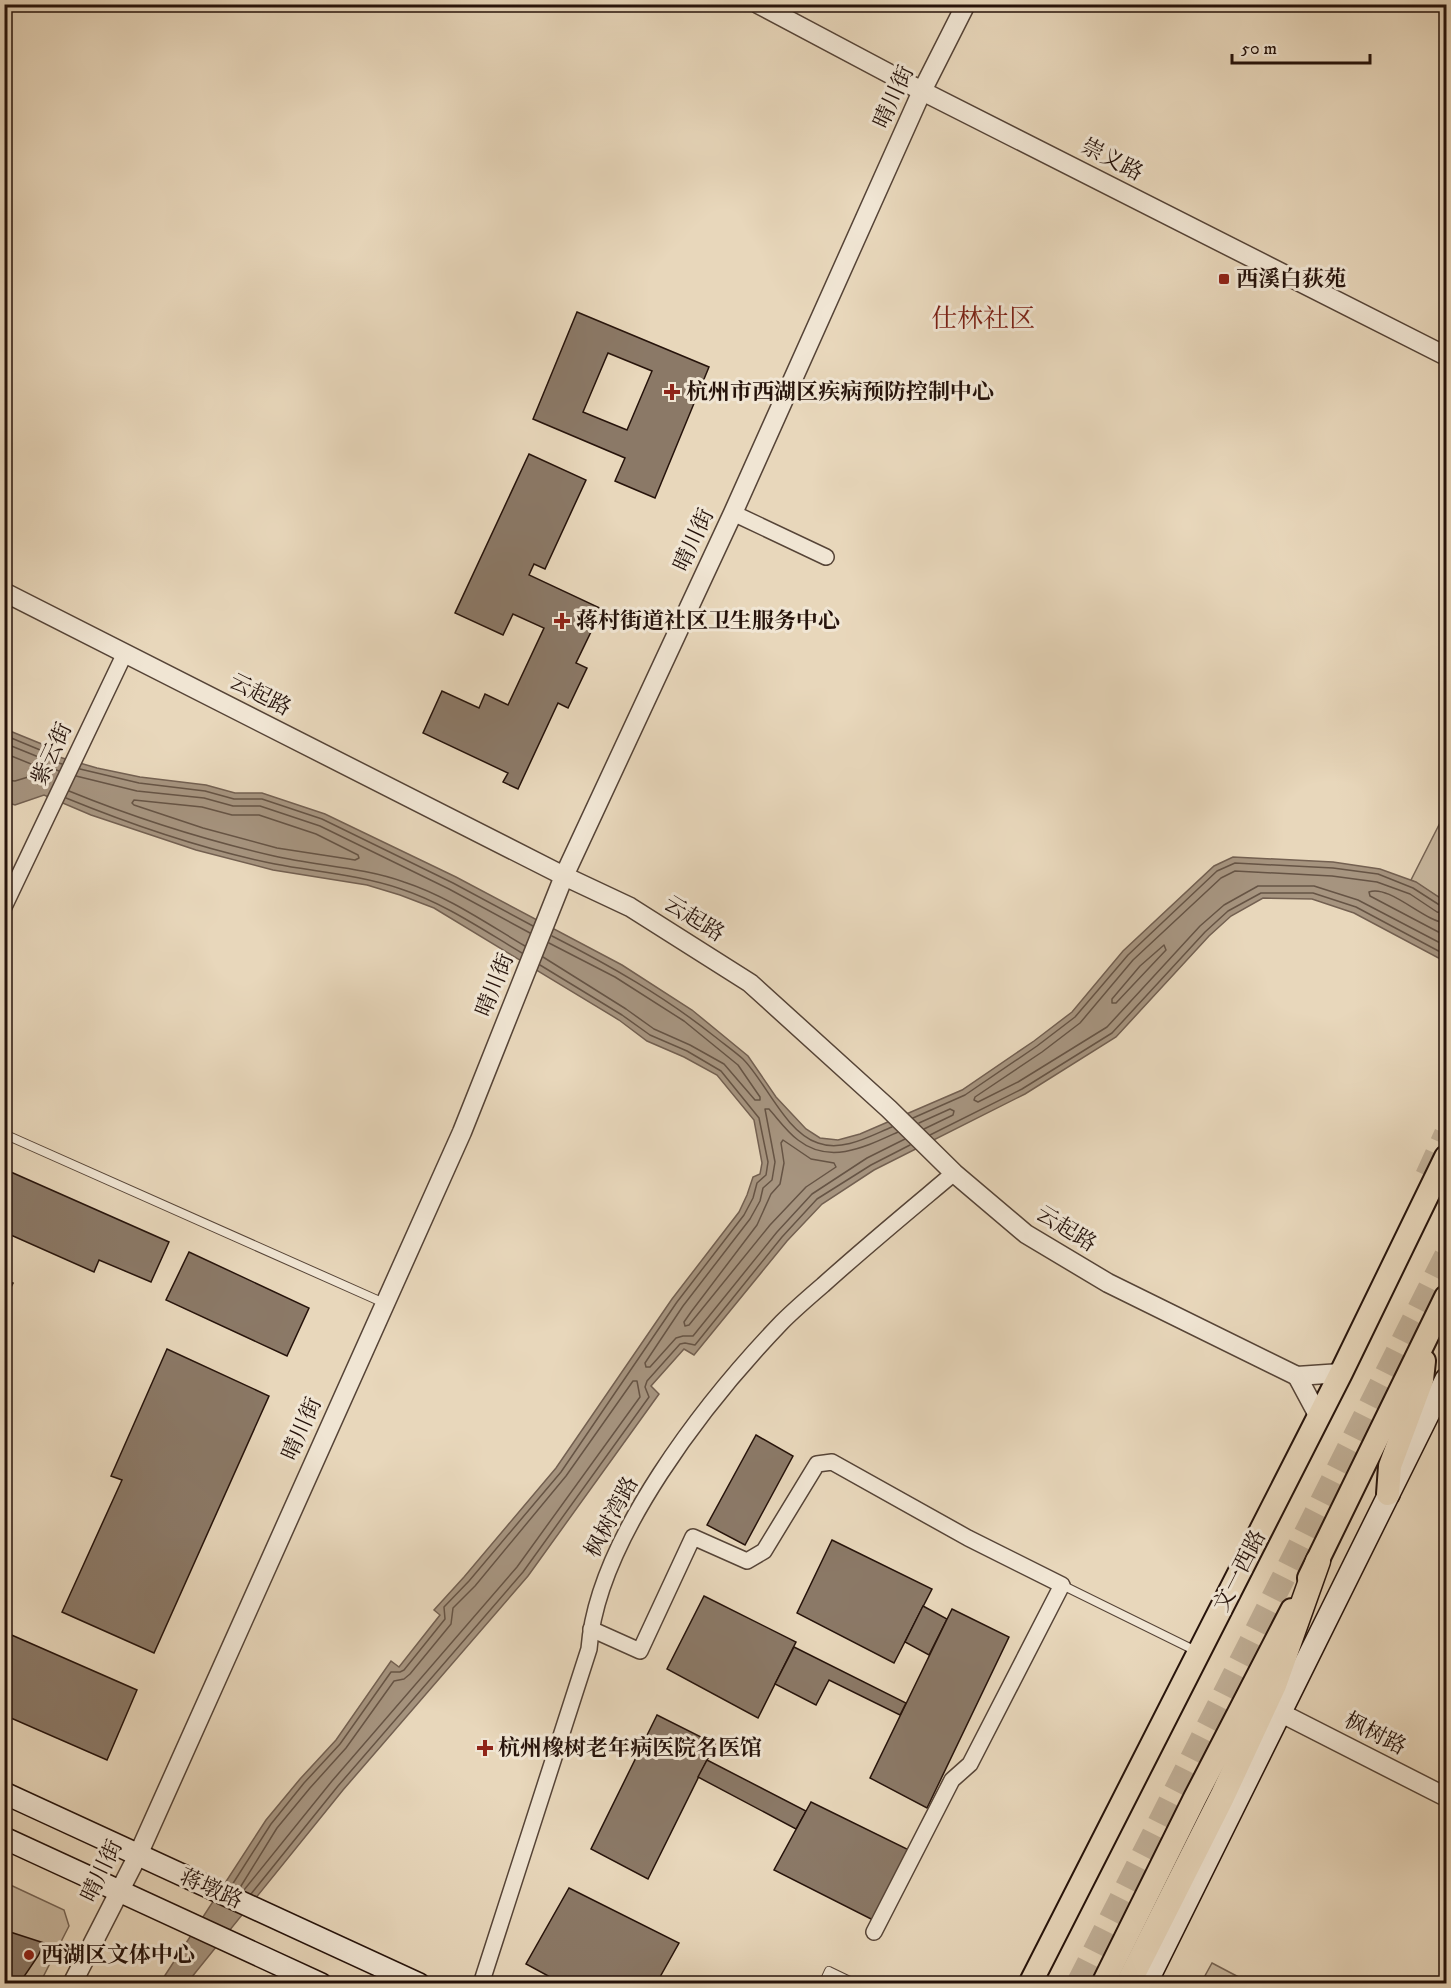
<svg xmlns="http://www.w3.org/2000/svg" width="1451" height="1988" font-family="'IM FELL DW Pica','Noto Serif SC',serif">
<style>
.green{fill:#c7b69d;stroke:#766454;stroke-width:1.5}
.water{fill:#a6947f;stroke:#736051;stroke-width:1.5}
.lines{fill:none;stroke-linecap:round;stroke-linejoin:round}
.shore{stroke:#665445;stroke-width:1.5}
.building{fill:#8b7967;stroke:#26130b;stroke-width:1.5;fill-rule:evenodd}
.trunk-tunnel{stroke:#c1b098;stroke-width:24;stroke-dasharray:24 12;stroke-linecap:butt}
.service-casing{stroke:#564437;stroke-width:10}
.minor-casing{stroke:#564437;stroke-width:18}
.tertiary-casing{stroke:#564437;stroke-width:21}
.secondary-casing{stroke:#26130b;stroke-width:24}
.primary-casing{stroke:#26130b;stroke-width:26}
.trunk-casing{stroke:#26130b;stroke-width:27}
.service{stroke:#f0e5d3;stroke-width:8}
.minor{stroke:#f0e5d3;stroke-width:15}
.tertiary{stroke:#f0e5d3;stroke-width:18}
.secondary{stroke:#f0e5d3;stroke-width:21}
.primary{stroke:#e8d7bb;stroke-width:22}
.trunk{stroke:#e8d7bb;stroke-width:24}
.poi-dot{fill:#8f2418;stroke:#f0e5d3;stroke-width:2}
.labels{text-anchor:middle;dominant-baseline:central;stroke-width:6;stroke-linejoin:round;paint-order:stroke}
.street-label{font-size:22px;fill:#26130b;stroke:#f0e5d3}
.poi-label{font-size:22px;font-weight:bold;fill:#26130b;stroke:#f0e5d3;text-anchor:start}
.quarter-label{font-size:26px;fill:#7a1f14;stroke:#f0e5d3}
</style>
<rect width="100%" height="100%" fill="#e8d7bb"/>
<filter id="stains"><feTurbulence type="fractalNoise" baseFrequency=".00333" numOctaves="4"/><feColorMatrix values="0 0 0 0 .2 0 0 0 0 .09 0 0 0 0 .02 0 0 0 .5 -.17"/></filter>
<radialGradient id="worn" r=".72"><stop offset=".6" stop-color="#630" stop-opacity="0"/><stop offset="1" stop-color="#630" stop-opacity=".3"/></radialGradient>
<g class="green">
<polygon points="1446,811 1446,902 1411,880"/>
<polygon points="4,1882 64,1910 69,1926 40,1983 5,1983"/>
<polygon points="1212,1963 1250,1983 1201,1983"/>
</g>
<polygon class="water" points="5,729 49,747 59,757 97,768 140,777 206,785 235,793 262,793 325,814 456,877 622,965 692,1010 748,1056 776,1097 806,1129 820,1138 838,1140 860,1134 962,1090 1034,1041 1072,1012 1123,951 1214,866 1233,857 1333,862 1380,869 1416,882 1446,902 1446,962 1354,913 1312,899 1263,898 1231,916 1209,936 1116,1037 1025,1094 874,1170 822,1204 787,1241 694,1355 684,1349 651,1386 659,1394 528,1576 343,1790 187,1983 160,1983 266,1820 300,1779 336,1740 391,1661 399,1667 440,1615 434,1610 464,1577 556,1468 672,1299 739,1212 747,1195 753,1177 760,1174 762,1163 754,1120 717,1075 684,1057 647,1041 619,1020 434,908 400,895 367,885 273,870 196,850 91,815 44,795 15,805 5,802"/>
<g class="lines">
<g class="shore">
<polyline points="4,735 45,752 55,762 62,764"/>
<polyline points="4,743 41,758 51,768 59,771"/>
<polyline points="4,753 36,766 40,771 38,774 15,781 4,780"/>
<polyline points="80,769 139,783 205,791 234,799 262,799 322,819 453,883 533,926"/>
<polyline points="76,776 137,791 204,798 233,806 260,806 320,826 449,889 530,933"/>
<path d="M69,791C135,818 205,840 274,856C317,866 362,867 404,882C447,896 486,923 525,946"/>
<path d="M66,798C132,825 206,850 275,864C317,872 360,875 401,889C444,903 483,930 522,953"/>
<polygon points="134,800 202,807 232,815 259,815 316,834 358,855 359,858 355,860 277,848 203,828 134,805 132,803"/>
<polyline points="1446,914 1437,912 1410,894 1377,882 1332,876 1235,871 1221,878 1133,960 1080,1023 1042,1052 975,1097 974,1100 978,1102 1018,1082 1107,1027 1200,926 1224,905 1258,886 1314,886 1358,900 1446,946"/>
<path d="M1446,923C1425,922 1389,884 1369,892L1370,896L1446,936"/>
<path d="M552,936C609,965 664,996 714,1036C724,1044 734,1051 743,1059C766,1082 785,1132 818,1143C843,1152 870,1136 892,1127"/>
<polygon points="1164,945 1166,950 1116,1003 1112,1003 1112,999 1140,966"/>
<polyline points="543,957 626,1009 654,1029 690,1045 724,1064 755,1100 760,1100 760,1097 738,1065 684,1021 615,977 549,943"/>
<polyline points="913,1118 965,1095 1037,1046 1075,1017 1128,955 1217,871 1235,863 1333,868 1378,874 1413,888 1441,906 1446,907"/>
<polyline points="919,1123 950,1109 954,1111 953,1115 924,1129"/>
<path d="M898,1132C865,1147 830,1165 798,1140C787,1132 778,1119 769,1109H765L775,1162L772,1180L763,1188L760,1201L750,1219L683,1306L645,1363L646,1367H650L676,1338L683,1336H693L777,1232L812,1194L867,1158L905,1139"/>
<polyline points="930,1135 1022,1089 1112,1033 1205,932 1228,911 1261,893 1313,893 1356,907 1446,955"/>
<polygon points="783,1140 811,1159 834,1163 836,1167 806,1187 770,1225 689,1325 685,1326 684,1322 691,1312 757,1225 771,1194 780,1184 784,1163 781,1143"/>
<polyline points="232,1885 271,1824 304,1783 340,1744 391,1672 400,1672 404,1670 445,1619 444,1607 469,1581 561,1472 677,1302 744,1215 753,1198 757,1183 766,1175 768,1162 759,1118 721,1071 687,1051 650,1035 622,1015 540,965"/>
<polyline points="241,1889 241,1886 277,1828 310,1788 346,1748 394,1681 404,1679 410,1674 451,1624 453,1608 475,1586 566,1476 633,1381 637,1381 640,1397 517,1567 332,1781 244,1890"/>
<polyline points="251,1894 338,1786 523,1572 649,1397 645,1387 647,1381 680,1344 685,1343 695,1345 782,1237 817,1199 871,1165 910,1145"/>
</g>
</g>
<g class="building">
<path d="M577,312L709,367L655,498L615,481L625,458L533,419ZM608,353L652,371L627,430L583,412Z"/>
<polygon points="529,454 586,480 545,569 534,564 529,575 602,609 576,663 587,668 568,708 558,703 518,789 503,782 508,773 423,733 442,691 479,708 485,694 508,705 544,628 513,614 503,635 455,613"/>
<polygon points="4,1169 169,1242 151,1282 99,1260 94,1272 4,1232"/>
<polygon points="189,1252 309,1308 287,1356 166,1300"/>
<polygon points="4,1279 13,1283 4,1302"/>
<polygon points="167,1349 269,1396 154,1653 62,1612 122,1480 111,1476"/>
<polygon points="756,1435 793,1456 745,1545 707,1525"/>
<polygon points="832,1540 932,1589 894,1663 797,1613"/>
<polygon points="704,1596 796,1642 758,1718 667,1669"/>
<polygon points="923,1606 947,1619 929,1655 905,1642"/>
<polygon points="952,1609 1009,1637 927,1808 870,1778"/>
<polygon points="7,1633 137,1690 107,1760 4,1715 4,1640"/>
<polygon points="794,1647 906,1703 900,1715 829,1680 816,1705 775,1684"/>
<polygon points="657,1715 715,1744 648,1879 591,1849"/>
<polygon points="707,1760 806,1811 796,1829 698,1777"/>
<polygon points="811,1802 909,1850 873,1920 774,1870"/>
<polygon points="569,1888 679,1943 656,1984 563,1984 526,1964"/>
<polygon points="4,1930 44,1943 38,1956 19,1984 4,1984"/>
</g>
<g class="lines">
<g class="trunk-tunnel">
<polyline points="1427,1176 1446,1134"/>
<polyline points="1078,1984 1446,1256"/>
</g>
<defs>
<g id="service">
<polyline points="4,1134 384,1303"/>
<polyline points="1062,1585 1198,1652"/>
<polyline points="823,1984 829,1971 856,1984"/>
</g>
<g id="minor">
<polyline points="733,513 826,557"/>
<polyline points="4,907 125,653"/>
<polyline points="591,1629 640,1651 693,1537 747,1561 764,1551 817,1464 832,1462 968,1538 1062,1585 970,1764 952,1780 874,1932"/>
<path d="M481,1984L589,1649C597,1539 707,1400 782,1322C795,1309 809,1297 823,1285C865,1247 910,1210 954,1173"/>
</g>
<g id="tertiary">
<polyline points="758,4 922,91 1446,356"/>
<polyline points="4,592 564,876 630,907 750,983 889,1109 954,1173 1026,1234 1108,1283 1297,1376 1341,1373"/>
<polyline points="1297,1376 1319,1417"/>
<polyline points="1281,1713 1446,1797"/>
<polyline points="72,1984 138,1855 462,1132 564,876 733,513 922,91 966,4"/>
</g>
<g id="secondary">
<polyline points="4,1793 419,1984"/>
<polyline points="4,1838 321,1984"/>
<path d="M1146,1984C1246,1782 1345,1580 1446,1379"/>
</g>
<g id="primary">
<polyline points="1388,1494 1390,1466 1422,1380 1424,1361"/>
<polyline points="1309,1578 1446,1297"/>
<polyline points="1030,1984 1341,1373 1446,1157"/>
<polyline points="1103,1984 1195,1798 1292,1610"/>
</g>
<polyline id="trunk" points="1128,1984 1222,1797 1274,1685 1318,1561"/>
</defs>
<use href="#service" class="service-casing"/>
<use href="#minor" class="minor-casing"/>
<use href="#tertiary" class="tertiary-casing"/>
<use href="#secondary" class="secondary-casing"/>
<use href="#primary" class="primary-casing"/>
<use href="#trunk" class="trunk-casing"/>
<use href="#service" class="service"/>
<use href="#minor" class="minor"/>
<use href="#tertiary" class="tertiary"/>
<use href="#secondary" class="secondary"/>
<use href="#primary" class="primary"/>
<use href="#trunk" class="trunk"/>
</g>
<g class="poi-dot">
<rect x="1218" y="273" width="12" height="12" rx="3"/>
<path d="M669 383h6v6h6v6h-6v6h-6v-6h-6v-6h6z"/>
<path d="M559 612h6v6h6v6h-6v6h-6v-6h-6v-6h6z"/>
<path d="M482 1739h6v6h6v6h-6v6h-6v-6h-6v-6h6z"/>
<circle cx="29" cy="1955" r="6"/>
</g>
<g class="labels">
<g class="street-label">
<text transform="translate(894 97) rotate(-65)">晴川街</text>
<text transform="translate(1112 160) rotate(27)">崇义路</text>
<text transform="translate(694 540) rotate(-65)">晴川街</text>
<text transform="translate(260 695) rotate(27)">云起路</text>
<text transform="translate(52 754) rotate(-65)">紫云街</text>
<text transform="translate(694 919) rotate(32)">云起路</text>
<text transform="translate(495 985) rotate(-68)">晴川街</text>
<text transform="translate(1066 1229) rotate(32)">云起路</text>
<text transform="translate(302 1429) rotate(-66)">晴川街</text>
<text transform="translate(612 1517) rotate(-62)">枫树湾路</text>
<text transform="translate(1240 1571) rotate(-63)">文一西路</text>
<text transform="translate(1375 1734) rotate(27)">枫树路</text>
<text transform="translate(102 1871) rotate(-64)">晴川街</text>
<text transform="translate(211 1889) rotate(24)">蒋墩路</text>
</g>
<g class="poi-label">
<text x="1236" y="279">西溪白荻苑</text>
<text x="686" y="392">杭州市西湖区疾病预防控制中心</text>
<text x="576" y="621">蒋村街道社区卫生服务中心</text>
<text x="498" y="1748">杭州橡树老年病医院名医馆</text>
<text x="41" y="1955">西湖区文体中心</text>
</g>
<g class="quarter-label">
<text x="983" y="319">仕林社区</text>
</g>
</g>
<rect width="1451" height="1988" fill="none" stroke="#e8d7bb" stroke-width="24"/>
<rect x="6" y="6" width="1439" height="1976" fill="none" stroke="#26130b" stroke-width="3"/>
<rect x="12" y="12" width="1427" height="1964" fill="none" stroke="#26130b" stroke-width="1.5"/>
<path d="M1232 54v9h138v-9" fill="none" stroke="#26130b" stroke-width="3"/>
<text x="1241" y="54" font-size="18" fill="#26130b" stroke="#f0e5d3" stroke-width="4.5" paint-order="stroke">50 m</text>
<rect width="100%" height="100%" filter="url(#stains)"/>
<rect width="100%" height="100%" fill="url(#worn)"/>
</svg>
